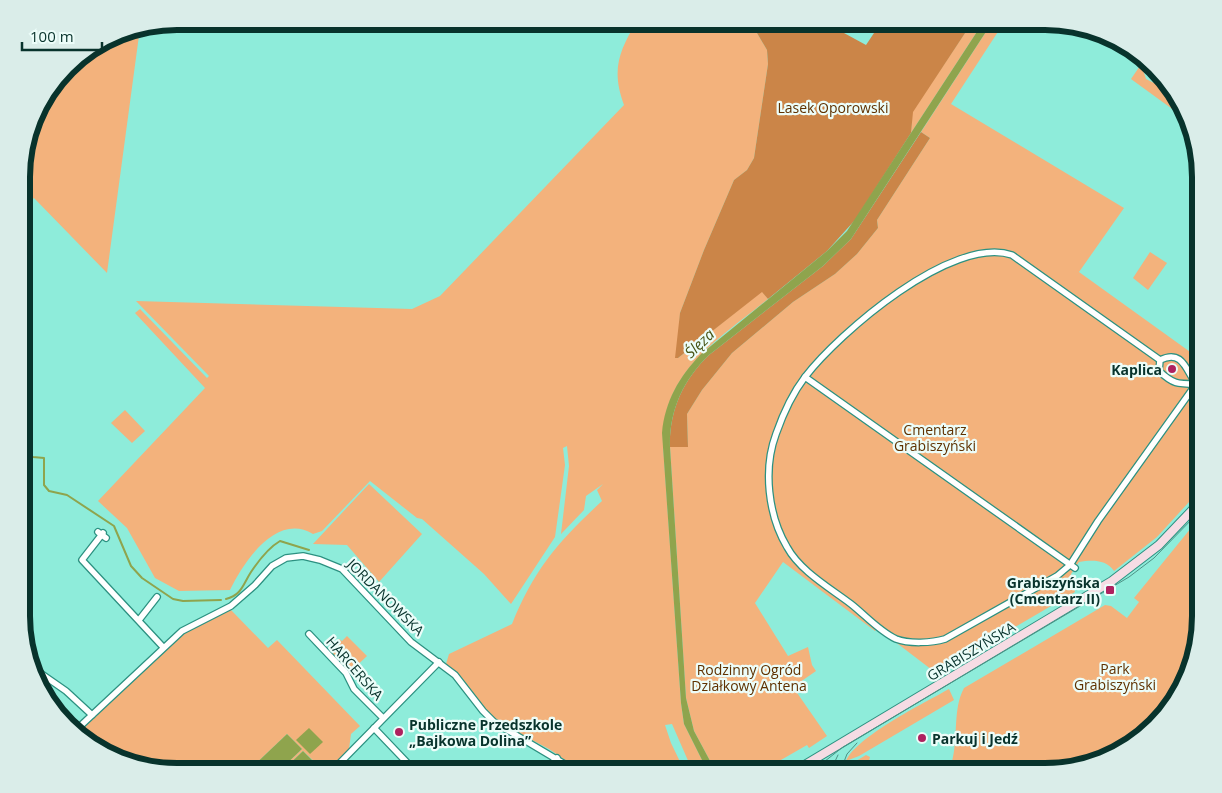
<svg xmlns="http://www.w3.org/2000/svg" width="1222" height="793" font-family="'Open Sans',sans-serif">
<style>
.green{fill:#f3b27c}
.forest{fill:#cb8548}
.water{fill:#8fa44d}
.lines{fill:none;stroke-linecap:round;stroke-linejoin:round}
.stream{stroke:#8fa44d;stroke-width:2}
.street-casing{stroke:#2c9181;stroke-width:8}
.secondary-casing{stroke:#2c9181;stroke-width:10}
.street{stroke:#fff;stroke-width:5.5}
.secondary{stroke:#f6dce4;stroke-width:8}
.tram{stroke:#4d9285;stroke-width:1}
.poi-dot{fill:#ae215f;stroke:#ecfdf9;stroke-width:2}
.labels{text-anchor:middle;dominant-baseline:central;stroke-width:4.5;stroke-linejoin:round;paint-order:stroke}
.park-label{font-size:14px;fill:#5f3100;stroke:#ecfdf9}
.poi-label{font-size:14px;font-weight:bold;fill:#08332c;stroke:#ecfdf9;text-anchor:end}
.street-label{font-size:14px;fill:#08332c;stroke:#ecfdf9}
.water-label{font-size:15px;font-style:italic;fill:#465213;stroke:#ecfdf9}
.rim{fill:none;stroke:#08332c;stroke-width:6}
</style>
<rect width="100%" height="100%" fill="#8eecda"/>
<g class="green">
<path d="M637,21H750L767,50L768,64L754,158L747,170L734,180L704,250L680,313L678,358L762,291L768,299C718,340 661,372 663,445L681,703L684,724L708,772H693L672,724L665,725L671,743L685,772H583L549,749L504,725L490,715L462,678L446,664L449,654L512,624C534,569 559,541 602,501L597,490L603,484L586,496L584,510L561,534L569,466L567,446L563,448L565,465L555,537L511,604L484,574L422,519L417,518L370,481L322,531L313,534C277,512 244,561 230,590L179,591L155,578L127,528L98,501L205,388L135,313L140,309L207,378L209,376L136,301L412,309L440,296L624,105C611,70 619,51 637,21Z"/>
<polygon points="973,21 984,21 911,133 912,112"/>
<path d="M993,21H1005L951,104L1124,208L1079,272L1200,359V490L1157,537L1114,571C1106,559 1091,560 1079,562L1071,574L1075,592L936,673L877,628L875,631L783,562L755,603L788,656L808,647L812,665L816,671L793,687L827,736L809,748L807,745L760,772H716L694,731L686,698L670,447H688L687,414L702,390L732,353L793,302L835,274L857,254L878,228L877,220L930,138L921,132Z"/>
<polygon points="140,28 107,273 34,198 23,208 23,157 37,108 74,60 117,33"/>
<polygon points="1144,60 1147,64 1143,70 1146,79 1154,83 1164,83 1171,89 1169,92 1181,101 1189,128 1183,124 1186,119 1131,79"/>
<polygon points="1150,252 1167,263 1148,290 1133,278"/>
<polygon points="125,410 145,431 132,443 111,423"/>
<polygon points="369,484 422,534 379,582 347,545 313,544"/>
<path d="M1200,517V626L1174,703L1123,751L1055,771H958L959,768L951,765C959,740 952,710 964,688L1105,605L1111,606L1127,618L1139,602L1134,598Z"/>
<path d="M231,610L268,648L277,640L360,726L351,734L349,749L326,772H311L318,765L303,751L281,772H278L302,749L287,734L247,772C190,772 121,778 78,733L186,631Z"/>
<polygon points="347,636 367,656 350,672 329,649 339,639 342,641"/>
<path d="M949,689L954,700L859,756L846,761C856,737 924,703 949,689Z"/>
<polygon points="866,755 870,757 866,771 844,772 846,767"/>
</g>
<g class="forest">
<polygon points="750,21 822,21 866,45 882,21 973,21 913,112 911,133 855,220 827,251 768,299 762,292 678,358 675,358 680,313 704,250 734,180 747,170 754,158 768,64 767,50"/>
<path d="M921,132L930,138L877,220L878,228L857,254L835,274L793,302L732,353L702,390L687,414L688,447H670C669,411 683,380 709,355L823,266L851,239Z"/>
</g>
<g class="water">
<path d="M984,21H993L851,239L823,266L709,355C683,380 669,411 670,447L686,698L694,731L716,772H708L684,724L681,703L662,433C665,401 679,377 701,354L827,251L847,231Z"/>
<polygon points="309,728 323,742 310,754 296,740"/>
<polygon points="287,734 302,749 278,772 247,772"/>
<polygon points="303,751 318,766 311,772 281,772"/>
</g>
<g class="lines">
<g class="stream">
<polyline points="23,385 30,400 23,421"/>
<polyline points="23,450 33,457 44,458 44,485 49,491 67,495 114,526 131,566 142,578 173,599 183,601 221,600"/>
<path d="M226,599C242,595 243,584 251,572C259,560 268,548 280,541L309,550"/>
</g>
<defs>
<g id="street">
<path d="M1160,360L1012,255C952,235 839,333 805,377C792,394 783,414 776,434C763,469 768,515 787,547C800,571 830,588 851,604C865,615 880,632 896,639C909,644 932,643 945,639L1057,576L1070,565L1098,521L1196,384"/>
<polyline points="805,377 1075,568"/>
<path d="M1196,384C1177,384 1173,384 1159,371L1160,360C1186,347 1187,378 1200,388"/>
<polyline points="98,532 106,538"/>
<polyline points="103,533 82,560 163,647"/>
<polyline points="139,620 157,597"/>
<polyline points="309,634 346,673 354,689 383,718"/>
<polyline points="33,668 66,691 92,715"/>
<polyline points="374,728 416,772"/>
<polyline points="76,730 182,631 231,606 255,585 272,566 286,558 303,556 320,560 342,569 411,642 455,675 483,711 494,722 578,772"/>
<polyline points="331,772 439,662"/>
<polyline points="543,772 557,758"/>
</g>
<polyline id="secondary" points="793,772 1112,581 1159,545 1200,502"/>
</defs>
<use href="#street" class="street-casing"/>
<use href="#secondary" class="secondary-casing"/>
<use href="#street" class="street"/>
<use href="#secondary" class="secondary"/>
<g class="tram">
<polyline points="811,772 843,747 1129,577 1154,558 1200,511"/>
<polyline points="830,772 838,755"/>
<polyline points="840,772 847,754 857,743"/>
</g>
</g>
<g class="poi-dot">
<circle cx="1172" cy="369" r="5"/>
<rect x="1105" y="585" width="10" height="10" rx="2.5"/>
<circle cx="399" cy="732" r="5"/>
<circle cx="922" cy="738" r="5"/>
</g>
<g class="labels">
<g class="park-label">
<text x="833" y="107">Lasek Oporowski</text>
<text x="935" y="429">Cmentarz<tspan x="935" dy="16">Grabiszyński</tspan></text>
<text x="1115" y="668">Park<tspan x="1115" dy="16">Grabiszyński</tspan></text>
<text x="749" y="669">Rodzinny Ogród<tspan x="749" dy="16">Działkowy Antena</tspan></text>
</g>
<g class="poi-label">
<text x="1162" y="369">Kaplica</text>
<text x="1100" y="582">Grabiszyńska<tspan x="1100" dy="16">(Cmentarz II)</tspan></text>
<text x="409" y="724" text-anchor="start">Publiczne Przedszkole<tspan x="409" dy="16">„Bajkowa Dolina”</tspan></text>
<text x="932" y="738" text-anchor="start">Parkuj i Jedź</text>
</g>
<g class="street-label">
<text transform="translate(386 597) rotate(45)">JORDANOWSKA</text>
<text transform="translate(971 651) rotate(-31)">GRABISZYŃSKA</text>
<text transform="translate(355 668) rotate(49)">HARCERSKA</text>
</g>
<g class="water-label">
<text transform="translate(699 343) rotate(-43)">Ślęza</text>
</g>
</g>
<path d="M0 0H1222V793H0ZM177 30H1045A147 147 0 0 1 1192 177V616A147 147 0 0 1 1045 763H177A147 147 0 0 1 30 616V177A147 147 0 0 1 177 30Z" fill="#daede9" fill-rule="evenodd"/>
<path class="rim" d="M177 30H1045A147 147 0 0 1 1192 177V616A147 147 0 0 1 1045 763H177A147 147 0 0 1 30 616V177A147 147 0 0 1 177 30Z"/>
<path d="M22 42v8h80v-8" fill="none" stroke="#08332c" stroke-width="2.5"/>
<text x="30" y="42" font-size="15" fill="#08332c" stroke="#ecfdf9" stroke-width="4" paint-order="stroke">100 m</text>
</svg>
